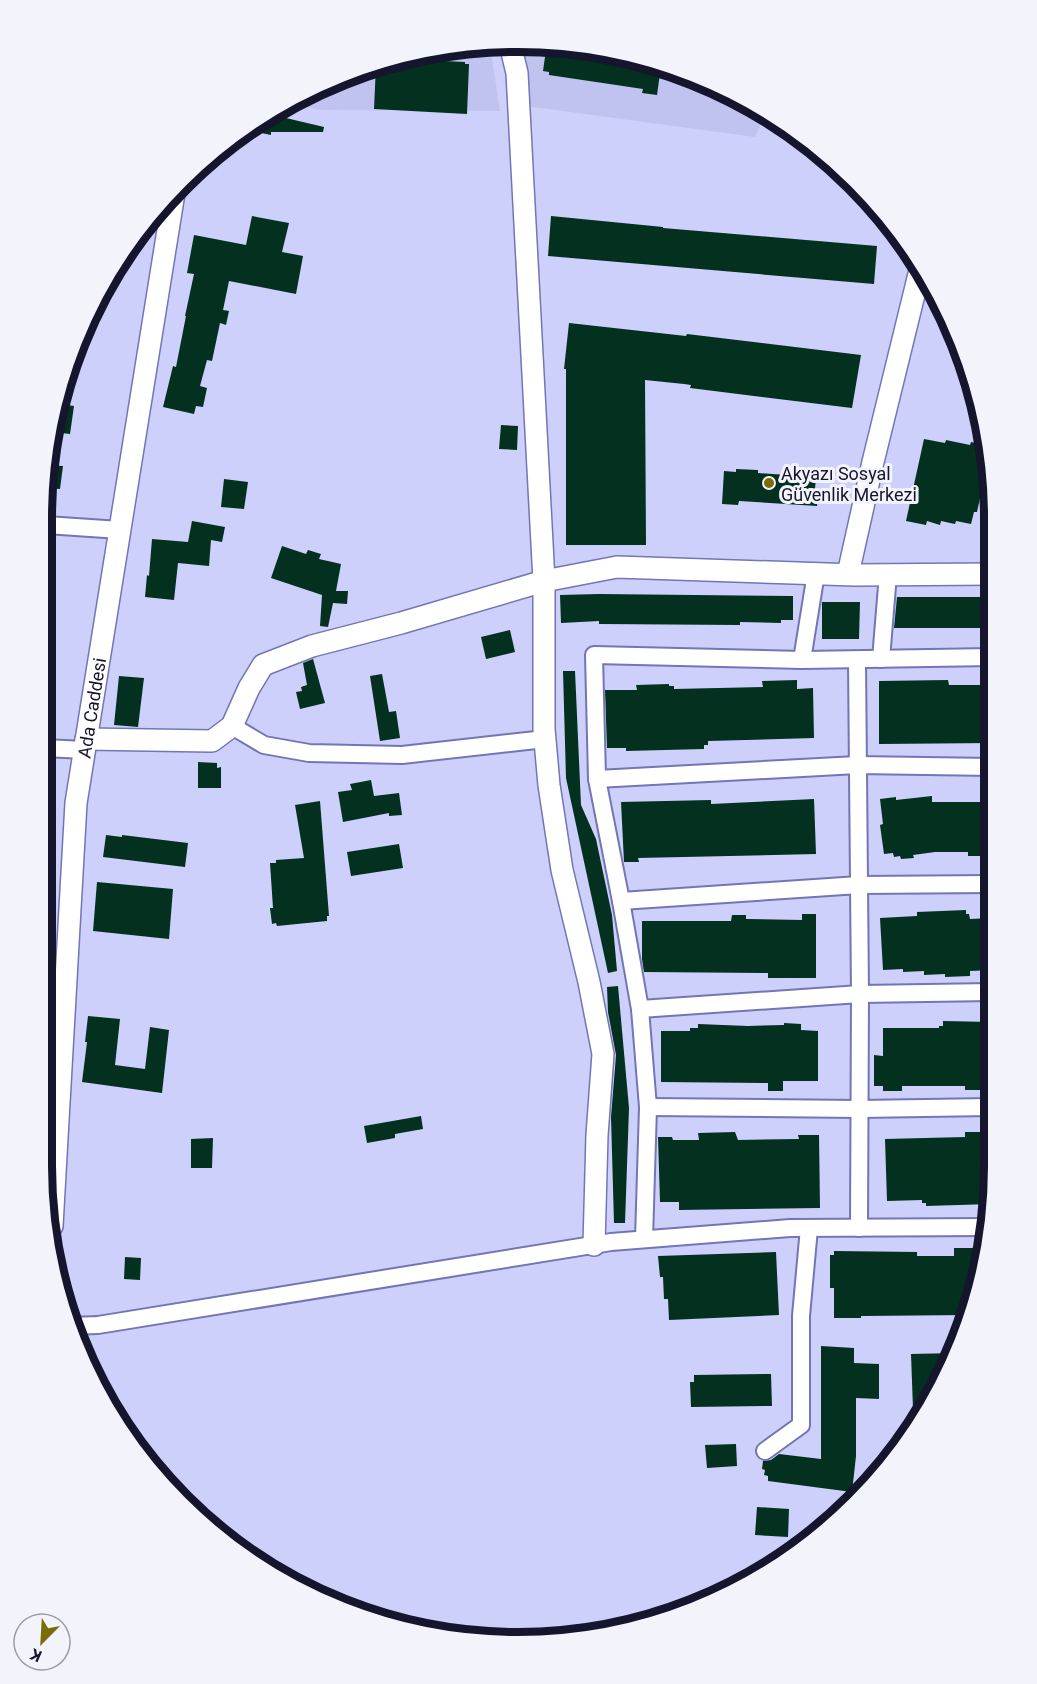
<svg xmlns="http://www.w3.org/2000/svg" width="1037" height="1684" font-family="Roboto,sans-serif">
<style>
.built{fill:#c0c2f0}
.building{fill:#03301f}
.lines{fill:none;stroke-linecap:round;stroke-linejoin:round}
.minor-casing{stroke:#7375b4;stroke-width:20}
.major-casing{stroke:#7375b4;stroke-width:24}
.minor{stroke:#fff;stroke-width:16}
.major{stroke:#fff;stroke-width:21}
.poi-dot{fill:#796d0a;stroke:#f3f4fb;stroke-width:2}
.labels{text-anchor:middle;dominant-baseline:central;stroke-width:6;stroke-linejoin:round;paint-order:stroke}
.poi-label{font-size:18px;fill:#15152d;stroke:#f3f4fb;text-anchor:start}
.street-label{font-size:18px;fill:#15152d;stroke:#f3f4fb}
.rim{fill:none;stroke:#15152d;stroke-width:8}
</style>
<rect width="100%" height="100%" fill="#cdd0fa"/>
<g class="built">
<polygon points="549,43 641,58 729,91 765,114 755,137 526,106 521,44"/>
<polygon points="490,45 500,111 318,110 290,102 365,67 456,46"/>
</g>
<g class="building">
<polygon points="547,43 641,58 661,66 657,95 642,93 643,89 549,75 549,72 543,71"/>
<polygon points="403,59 465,62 465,64 469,64 467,114 374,109 376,65"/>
<polygon points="269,114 324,127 323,132 271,132 271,135 247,130"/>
<polygon points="252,216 289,223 282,252 303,256 296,294 229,281 223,310 229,311 226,325 220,323 212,361 207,360 200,386 207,388 203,407 196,406 194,414 163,407 173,366 176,367 186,316 185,316 194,274 187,273 194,235 246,245"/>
<polygon points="551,216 663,227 663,228 877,246 874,284 548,256"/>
<polygon points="569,323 686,336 687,334 861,355 852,408 690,388 691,385 684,384 645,380 646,545 566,545 566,369 564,369"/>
<polygon points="60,404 74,406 70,434 53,432"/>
<polygon points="501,425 518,426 517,450 499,449"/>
<polygon points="924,439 945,443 946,440 970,445 971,442 987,445 989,457 977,512 974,512 971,524 956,521 955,524 941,521 940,525 927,521 926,525 906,521"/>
<polygon points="46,465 63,466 60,489 46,488"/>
<polygon points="736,469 758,470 758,473 816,477 815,489 818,489 817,506 739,501 738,505 722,504 724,471 736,472"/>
<polygon points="224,479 248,482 244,509 221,507"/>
<polygon points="192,521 225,527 222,542 211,540 209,566 178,563 174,600 145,597 147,575 149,576 152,539 188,542"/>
<polygon points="282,546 306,554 308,550 321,554 319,559 341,564 336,591 348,591 347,604 333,603 328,627 320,626 322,595 271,578"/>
<polygon points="599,594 793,596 793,620 781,620 781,623 740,622 740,625 599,624 599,621 561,623 560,595"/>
<polygon points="897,597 994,597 993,628 894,628"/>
<polygon points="822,602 860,602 859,639 822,639"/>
<polygon points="510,630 515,652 486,659 481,637"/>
<polygon points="313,659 325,703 300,709 296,692 302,691 301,687 307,685 303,663"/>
<polygon points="563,671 575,671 581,805 596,839 612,915 617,971 608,973 566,778"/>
<polygon points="382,674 389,712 396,711 400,738 380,741 370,676"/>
<polygon points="119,676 144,678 138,727 114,725"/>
<polygon points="797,680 797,689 813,688 814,738 708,741 708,745 704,745 704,749 626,751 626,748 607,748 605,690 637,690 636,685 669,684 669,686 674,686 674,689 763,687 762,681"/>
<polygon points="948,680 949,685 993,685 993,743 879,744 879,681"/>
<polygon points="198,762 217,763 217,768 221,767 221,788 198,788"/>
<polygon points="371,780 374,796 399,793 402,815 389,816 389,813 343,822 338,792 352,790 350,784"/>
<polygon points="932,796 932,802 993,802 992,853 991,856 968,856 968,852 935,852 913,855 914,858 901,859 900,856 894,857 893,853 884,854 880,825 883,824 880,799 896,797 896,800"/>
<polygon points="814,799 816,854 638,858 639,862 624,862 621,802 711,800 711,804"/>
<polygon points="320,801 329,916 327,916 327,921 277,926 276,923 272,924 270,908 273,908 270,863 276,863 276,860 304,858 295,805"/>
<polygon points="106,835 122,837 122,835 188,843 185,867 103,857"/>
<polygon points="399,844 403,868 351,876 347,852"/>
<polygon points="97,882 173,889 169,939 93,931"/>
<polygon points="966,910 966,914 969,914 970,919 992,918 992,970 970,971 970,976 945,977 945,974 924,975 924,971 903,972 903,969 883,970 880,918 917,916 917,912"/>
<polygon points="802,914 816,914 816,978 768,978 768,973 644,972 642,959 642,921 731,921 732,915 746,915 746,919 802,920"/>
<polygon points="618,986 629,1108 625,1223 614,1223 611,1117 616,1055 608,1012 607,987"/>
<polygon points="88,1016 120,1019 115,1065 145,1069 150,1027 169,1030 162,1093 82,1082 87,1042 85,1042"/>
<polygon points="943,1021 992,1022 992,1085 985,1085 985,1088 983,1088 983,1090 965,1090 965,1086 902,1086 902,1091 883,1091 883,1086 874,1086 874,1055 883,1056 883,1028 939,1028 939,1026 943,1026"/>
<polygon points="784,1023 801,1024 801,1030 818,1031 818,1081 783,1081 783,1091 768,1091 768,1083 661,1082 661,1031 690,1031 690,1028 698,1028 698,1024 748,1026 784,1025"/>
<polygon points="421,1116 423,1129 395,1134 395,1138 367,1143 364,1126"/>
<polygon points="735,1132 738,1140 799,1139 798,1135 819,1135 820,1208 679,1210 679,1202 660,1202 658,1137 672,1137 673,1140 699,1140 698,1133"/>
<polygon points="965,1132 991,1132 991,1204 926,1206 926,1203 922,1203 922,1200 887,1201 885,1139 965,1137"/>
<polygon points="213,1138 212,1168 191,1168 191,1139"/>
<polygon points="954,1248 985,1248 976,1284 970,1284 971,1303 968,1315 861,1316 861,1318 834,1318 834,1288 830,1288 830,1255 834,1255 834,1251 917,1252 917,1256 954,1256"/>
<polygon points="776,1252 779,1315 669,1320 668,1299 664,1299 663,1277 660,1277 658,1256"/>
<polygon points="125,1257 141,1258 140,1280 124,1279"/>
<polygon points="821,1346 854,1348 854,1363 879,1364 879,1399 856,1398 856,1456 852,1492 768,1481 768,1476 764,1475 765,1470 762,1469 763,1461 771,1460 779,1454 821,1459"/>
<polygon points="956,1353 924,1409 913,1409 911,1354"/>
<polygon points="771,1374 772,1406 691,1407 690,1382 694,1382 694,1375"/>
<polygon points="736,1444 737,1466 707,1468 705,1445"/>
<polygon points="757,1507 789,1509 788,1537 755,1535"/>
</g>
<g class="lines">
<defs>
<g id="minor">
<polyline points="46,525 120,530"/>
<polyline points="881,659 888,574"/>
<polyline points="802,660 816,573"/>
<polyline points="857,660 860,994 859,1228"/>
<polyline points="232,726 264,745 309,753 402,755 545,739"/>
<polyline points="44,748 85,750"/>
<polyline points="597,779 857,765 993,767"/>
<polyline points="621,901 859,885 992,884"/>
<polyline points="640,1009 860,994 992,992"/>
<polyline points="648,1107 859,1109 991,1107"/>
<polyline points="644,1239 648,1107 640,1009 621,901 597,779 594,655 802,660 993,657"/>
<polyline points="71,1326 98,1325 611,1242 790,1228 991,1227"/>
<polyline points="765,1451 801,1425 801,1316 809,1228"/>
</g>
<g id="major">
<polyline points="510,44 517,73 544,581 544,729 549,785 562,870 589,982 603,1054 597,1135 594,1245"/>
<polyline points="848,574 873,462 921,266"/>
<polyline points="86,739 212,741 232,726 249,688 263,665 312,646 401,623 544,581 617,567 855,575 994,574"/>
<path id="s1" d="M52,1226L76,803L174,193"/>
</g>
</defs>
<use href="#minor" class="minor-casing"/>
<use href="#major" class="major-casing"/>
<use href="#minor" class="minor"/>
<use href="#major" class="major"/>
</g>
<circle class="poi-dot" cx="769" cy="483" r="6"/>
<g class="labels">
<g class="poi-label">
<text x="781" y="473">Akyazı Sosyal<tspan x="781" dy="21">Güvenlik Merkezi</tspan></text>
</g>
<g class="street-label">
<text stroke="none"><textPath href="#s1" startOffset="520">Ada Caddesi</textPath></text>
</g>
</g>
<path d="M0 0H1037V1684H0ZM518 52H518A466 466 0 0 1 984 518V1166A466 466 0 0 1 518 1632H518A466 466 0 0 1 52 1166V518A466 466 0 0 1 518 52Z" fill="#f3f4fb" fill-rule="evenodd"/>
<path class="rim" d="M518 52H518A466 466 0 0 1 984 518V1166A466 466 0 0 1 518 1632H518A466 466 0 0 1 52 1166V518A466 466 0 0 1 518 52Z"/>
<g transform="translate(42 1642) rotate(204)"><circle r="28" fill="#f3f4fb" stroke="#9a9ba9" stroke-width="1.5"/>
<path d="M0-4.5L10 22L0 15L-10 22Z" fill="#796d0a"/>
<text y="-9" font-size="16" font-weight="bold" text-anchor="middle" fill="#15152d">K</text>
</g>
</svg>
